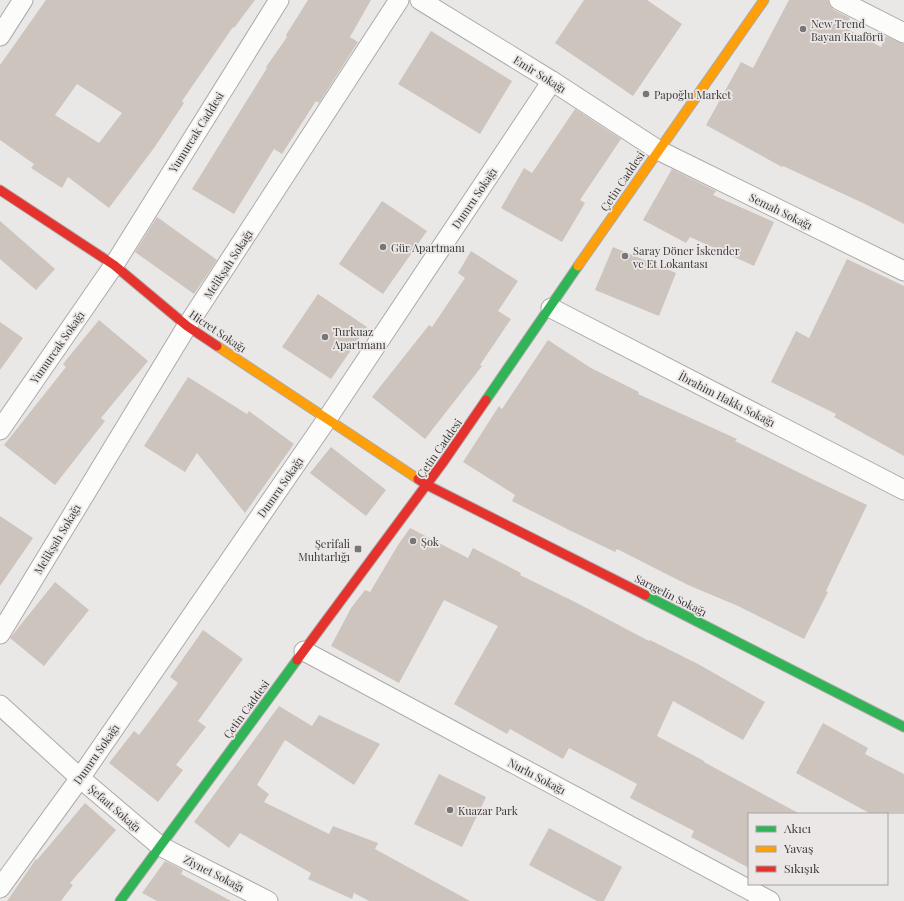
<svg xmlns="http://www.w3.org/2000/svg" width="904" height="901" font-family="'Playfair Display',serif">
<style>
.building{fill:#cdc4bd;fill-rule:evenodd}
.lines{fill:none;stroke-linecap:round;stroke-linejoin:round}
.street-casing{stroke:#acaaaa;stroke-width:21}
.fast-casing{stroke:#acaaaa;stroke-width:11}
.slow-casing{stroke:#acaaaa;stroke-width:11}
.jam-casing{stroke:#acaaaa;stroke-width:11}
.street{stroke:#fcfcfb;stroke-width:19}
.fast{stroke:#30b455;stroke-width:9}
.slow{stroke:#ff9f0a;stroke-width:9}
.jam{stroke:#e5322d;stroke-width:9}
.poi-dot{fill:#787676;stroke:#ebe7e6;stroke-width:1.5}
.labels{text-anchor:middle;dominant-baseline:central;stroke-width:3.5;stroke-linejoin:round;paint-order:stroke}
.poi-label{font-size:11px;fill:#3b3939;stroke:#ebe7e6;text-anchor:start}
.street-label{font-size:11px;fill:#3b3939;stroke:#ebe7e6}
</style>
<rect width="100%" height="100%" fill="#eae8e7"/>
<g class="building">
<path d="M46,0H255L234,28L233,27L182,101L184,103L154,148L109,208L68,177L62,188L31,168L34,164L0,140V65ZM77,84L122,113L99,143L55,115Z"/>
<polygon points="308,0 371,0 350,37 358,42 319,103 316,101 282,154 274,149 234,214 192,189 267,68 266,67 287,37 286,35"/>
<polygon points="584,0 647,0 682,24 633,96 555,43"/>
<polygon points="789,0 828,0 830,6 834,10 850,18 845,28 881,47 886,36 904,44 904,224 865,204 783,166 782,167 706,125 741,62 753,68"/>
<polygon points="431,31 512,81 480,134 398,84"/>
<polygon points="575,109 621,139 580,200 585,203 562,242 501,208 524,168 532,173"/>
<polygon points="672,169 716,191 713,195 774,222 754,266 690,237 686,243 643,220"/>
<polygon points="382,201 427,231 383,294 339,264"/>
<polygon points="157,217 217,260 194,294 135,252"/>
<polygon points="0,221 55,269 36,290 0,259"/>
<polygon points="613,247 676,273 659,316 595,290"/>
<polygon points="471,251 518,281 498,311 511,319 480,365 482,366 425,439 372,397 429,325 432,327 465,278 458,273"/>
<polygon points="847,259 904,286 904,456 834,417 836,414 771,382 796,331 809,338"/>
<polygon points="318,294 367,327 331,379 282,347"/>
<polygon points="99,320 148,361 101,418 105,421 55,485 4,445 66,367 63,364"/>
<polygon points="0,322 23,338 0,370"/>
<polygon points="548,340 591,368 639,392 638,394 737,439 735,441 814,480 867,505 826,591 828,592 804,639 738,606 688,585 617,549 615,552 569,530 512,501 515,495 463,462 499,406 502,409"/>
<polygon points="188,377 247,414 249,411 294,444 245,513 197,453 185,472 144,446"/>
<polygon points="331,447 386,490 366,516 310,473"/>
<polygon points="0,516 33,538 0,586"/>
<polygon points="410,528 468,558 473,548 521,573 520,575 575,602 649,641 650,640 698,664 765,702 743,740 673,701 657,736 704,761 704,762 800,814 749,814 749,868 691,837 694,831 630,798 637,784 569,748 563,759 510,729 507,734 454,704 498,626 444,600 399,683 331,646 351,608 365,590 370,592 398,545"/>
<polygon points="55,582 89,610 44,666 10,638"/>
<polygon points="203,630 243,659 198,721 206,727 176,765 183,770 158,802 109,763 134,731 139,735 178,683 170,677"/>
<polygon points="279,706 312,726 319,715 380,744 354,785 285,740 257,785 269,794 264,802 329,834 333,826 378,843 375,849 470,901 369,901 354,893 352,899 308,879 311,873 240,833 229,848 194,822"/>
<polygon points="823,723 868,748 865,754 904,774 904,814 871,814 796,773"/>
<polygon points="439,774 486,797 462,847 414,824"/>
<polygon points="85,803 116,830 70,883 73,885 61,901 7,901 36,859 37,860"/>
<polygon points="549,828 622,867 604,901 597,901 529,865"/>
<polygon points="165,861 183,870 181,874 231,901 157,901 142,893"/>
</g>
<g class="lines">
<defs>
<g id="street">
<polyline points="420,0 552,81 658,150 904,271"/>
<polyline points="839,0 904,33"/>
<polyline points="0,36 23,0"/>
<polyline points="551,308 904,490"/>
<polyline points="0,430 114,265 279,0"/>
<polyline points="0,634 187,326 399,0"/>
<polyline points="304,651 770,901"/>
<polyline points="0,705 80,778 160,846 268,901"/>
<polyline points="0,888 80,778 327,419 552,81"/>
</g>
<g id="fast">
<polyline points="486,400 578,266"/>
<polyline points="645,595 904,727"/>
<polyline points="120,901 297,660"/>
</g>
<g id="slow">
<polyline points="578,266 764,0"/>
<polyline points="217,346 418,479"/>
</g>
<g id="jam">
<polyline points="0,190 114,265 187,326 217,346"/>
<polyline points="418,479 427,485 645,595"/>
<polyline points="297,660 444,461 486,400"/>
</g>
</defs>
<use href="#street" class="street-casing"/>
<use href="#fast" class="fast-casing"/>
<use href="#slow" class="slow-casing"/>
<use href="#jam" class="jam-casing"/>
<use href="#street" class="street"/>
<use href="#fast" class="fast"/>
<use href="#slow" class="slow"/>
<use href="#jam" class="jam"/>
</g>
<g class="poi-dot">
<circle cx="803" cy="29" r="4"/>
<circle cx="646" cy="94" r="4"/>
<circle cx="383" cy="247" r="4"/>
<circle cx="625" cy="256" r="4"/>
<circle cx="325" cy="337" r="4"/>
<circle cx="413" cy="541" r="4"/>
<rect x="354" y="545" width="8" height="8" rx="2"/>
<circle cx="450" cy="810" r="4"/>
</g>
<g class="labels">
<g class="poi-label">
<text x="811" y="23">New Trend<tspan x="811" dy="13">Bayan Kuaförü</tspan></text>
<text x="654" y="94">Papoğlu Market</text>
<text x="391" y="247">Gür Apartmanı</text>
<text x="633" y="250">Saray Döner İskender<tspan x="633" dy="13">ve Et Lokantası</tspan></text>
<text x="333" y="331">Turkuaz<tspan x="333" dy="13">Apartmanı</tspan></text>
<text x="421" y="541">Şok</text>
<text x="350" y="543" text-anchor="end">Şerifali<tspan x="350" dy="13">Muhtarlığı</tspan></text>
<text x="458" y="810">Kuazar Park</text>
</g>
<g class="street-label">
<text transform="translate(540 74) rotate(32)">Emir Sokağı</text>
<text transform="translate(196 132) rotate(-58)">Yumurcak Caddesi</text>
<text transform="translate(622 181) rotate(-56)">Çetin Caddesi</text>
<text transform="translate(474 198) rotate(-56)">Dumru Sokağı</text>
<text transform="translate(781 211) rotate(26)">Semah Sokağı</text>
<text transform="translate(228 264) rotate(-57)">Melikşah Sokağı</text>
<text transform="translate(218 331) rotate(34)">Hicret Sokağı</text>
<text transform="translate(57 347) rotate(-55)">Yumurcak Sokağı</text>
<text transform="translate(727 399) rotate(27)">İbrahim Hakkı Sokağı</text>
<text transform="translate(439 448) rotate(-55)">Çetin Caddesi</text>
<text transform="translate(280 487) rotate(-55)">Dumru Sokağı</text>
<text transform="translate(57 539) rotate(-59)">Melikşah Sokağı</text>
<text transform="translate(671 595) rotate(27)">Sarıgelin Sokağı</text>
<text transform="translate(246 709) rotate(-54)">Çetin Caddesi</text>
<text transform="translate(96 754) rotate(-55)">Dumru Sokağı</text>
<text transform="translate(537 776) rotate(28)">Nurlu Sokağı</text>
<text transform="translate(115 808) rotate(41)">Şefaat Sokağı</text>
<text transform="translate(214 873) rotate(27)">Ziynet Sokağı</text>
</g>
</g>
<rect x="748" y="813" width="140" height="72" fill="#ebe7e6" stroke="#a5a1a1"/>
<rect x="756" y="826" width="20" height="6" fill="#30b455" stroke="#a5a1a1"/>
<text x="784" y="833" font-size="12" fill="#3b3939">Akıcı</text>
<rect x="756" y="846" width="20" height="6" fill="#ff9f0a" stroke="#a5a1a1"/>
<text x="784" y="853" font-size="12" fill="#3b3939">Yavaş</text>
<rect x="756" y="866" width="20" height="6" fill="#e5322d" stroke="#a5a1a1"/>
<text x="784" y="873" font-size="12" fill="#3b3939">Sıkışık</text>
</svg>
